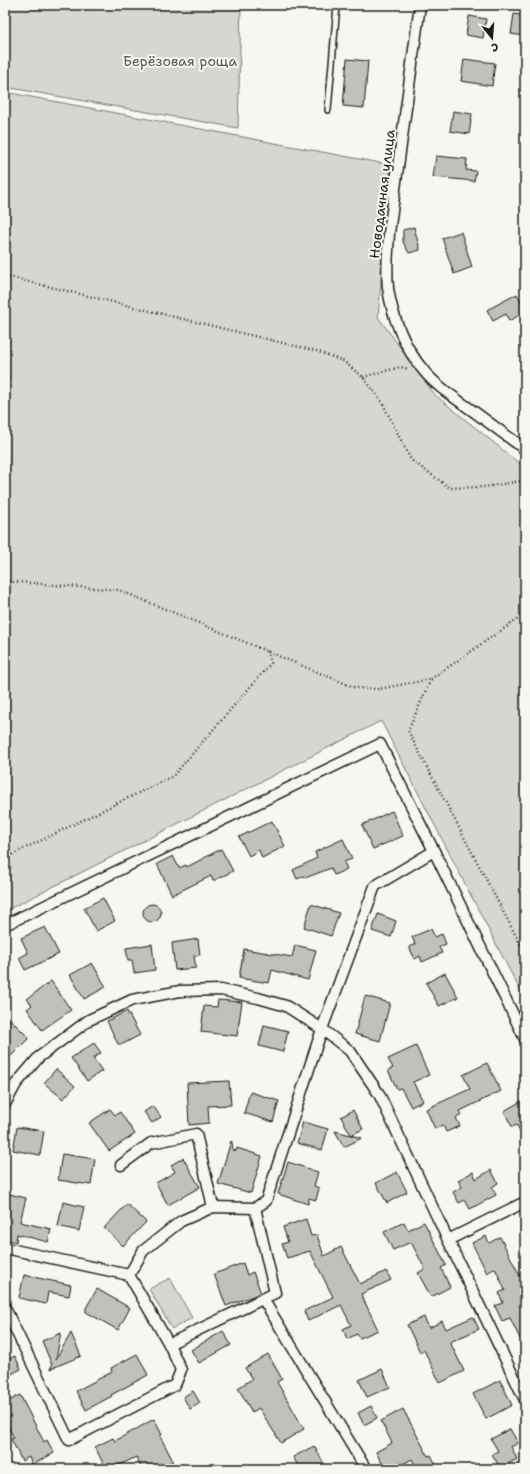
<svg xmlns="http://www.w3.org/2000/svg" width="530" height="1474" font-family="'Shantell Sans',sans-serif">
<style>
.green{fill:#d6d6d2;stroke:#797977}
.building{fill:#c0c0bd;stroke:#1c1c1c}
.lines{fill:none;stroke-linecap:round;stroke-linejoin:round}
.service-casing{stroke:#1c1c1c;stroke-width:8}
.minor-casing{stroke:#1c1c1c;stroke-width:13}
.path{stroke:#1c1c1c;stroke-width:2.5;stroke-dasharray:1 3;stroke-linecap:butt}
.service{stroke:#f6f6f2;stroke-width:5}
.minor{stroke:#f6f6f2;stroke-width:10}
.labels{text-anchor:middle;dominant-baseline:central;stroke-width:4;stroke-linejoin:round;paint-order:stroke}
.park-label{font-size:14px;fill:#545453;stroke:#f6f6f2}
.street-label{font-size:14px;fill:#1c1c1c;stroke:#f6f6f2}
</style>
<rect width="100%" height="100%" fill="#f6f6f2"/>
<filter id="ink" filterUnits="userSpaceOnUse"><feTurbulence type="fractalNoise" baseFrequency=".025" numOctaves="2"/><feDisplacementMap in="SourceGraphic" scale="8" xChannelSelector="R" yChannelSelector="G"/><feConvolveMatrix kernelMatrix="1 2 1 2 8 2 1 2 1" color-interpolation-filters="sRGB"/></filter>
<g filter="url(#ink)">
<g class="green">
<polygon points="5,5 241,5 238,128 5,87"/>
<polygon points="5,92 391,165 378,317 435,395 525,468 525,1000 381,721 5,911"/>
<polygon points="170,1278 192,1318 172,1329 149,1289"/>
</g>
<g class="building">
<polygon points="514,14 525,16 525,36 511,34"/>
<polygon points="469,16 486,19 483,38 466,35"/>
<polygon points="347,59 368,61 364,108 343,106"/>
<polygon points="464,59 495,63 492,86 461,81"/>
<polygon points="453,111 472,114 469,134 450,131"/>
<polygon points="436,156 467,159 466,170 476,171 474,181 433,177"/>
<polygon points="414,227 420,250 409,253 403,242 403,230"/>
<polygon points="461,232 472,267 454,274 442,238"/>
<polygon points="517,294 525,308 525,312 509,321 506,314 493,321 487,310"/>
<polygon points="392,811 403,836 373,849 362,825"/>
<polygon points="272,821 285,846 262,858 259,850 249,856 239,837"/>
<polygon points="343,839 352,859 344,862 347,869 334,875 331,868 305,878 304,876 297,879 293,870 317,858 315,852"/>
<polygon points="221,849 233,871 213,881 211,876 172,895 157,864 173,856 179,868 186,865 187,867"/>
<polygon points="103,898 115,921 96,931 84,908"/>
<circle cx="152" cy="913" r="9"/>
<polygon points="311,904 339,913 331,936 304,927"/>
<polygon points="378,914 396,921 391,937 372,931"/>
<polygon points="45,927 59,954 25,970 19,958 28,953 21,938"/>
<polygon points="431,929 435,937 442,934 446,944 439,947 442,953 422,962 420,956 415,959 409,947 415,944 412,937"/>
<polygon points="198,939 200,955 194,956 196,968 175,970 172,943"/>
<polygon points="152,944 155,970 134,973 132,960 128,960 126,948"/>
<polygon points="295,945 316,950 308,980 272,970 269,983 239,978 244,949 292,957"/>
<polygon points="92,963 106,987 84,999 70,975"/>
<polygon points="445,973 458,997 439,1006 426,983"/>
<polygon points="51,981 71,1010 42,1030 27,1009 32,1005 27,999"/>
<polygon points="365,996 390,1003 380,1041 355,1034"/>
<polygon points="218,1000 242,1002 237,1036 201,1032 204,1006 217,1007"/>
<polygon points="127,1011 140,1035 123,1044 118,1044 107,1021"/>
<polygon points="5,1014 29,1038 5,1062"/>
<polygon points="264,1025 288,1031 283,1052 259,1046"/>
<polygon points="94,1043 101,1053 93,1058 102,1071 87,1081 71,1058"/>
<polygon points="416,1046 429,1075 413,1082 423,1101 411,1107 401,1088 397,1089 388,1070 393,1068 388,1059"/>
<polygon points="487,1063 501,1091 460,1111 462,1115 456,1118 460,1126 446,1132 443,1125 435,1129 426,1109 470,1089 463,1075"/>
<polygon points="56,1069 75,1086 63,1099 44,1083"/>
<polygon points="229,1081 231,1105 208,1106 209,1123 189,1125 187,1083"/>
<polygon points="250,1092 279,1101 273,1122 244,1113"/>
<polygon points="525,1099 525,1144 517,1125 512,1127 504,1111"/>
<polygon points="153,1106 161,1117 152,1123 144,1112"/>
<polygon points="110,1109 115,1115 120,1112 135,1134 109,1151 89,1123"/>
<polygon points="353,1110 363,1129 351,1135 341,1117"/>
<polygon points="303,1122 328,1129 322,1150 297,1143"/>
<polygon points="17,1127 44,1131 40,1155 13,1150"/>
<polygon points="335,1131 362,1138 344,1147"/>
<polygon points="231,1141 232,1142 233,1150 236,1151 237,1148 262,1156 251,1193 218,1184"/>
<polygon points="62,1154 95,1159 91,1185 58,1180"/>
<polygon points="183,1158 200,1187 168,1205 156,1183 175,1172 171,1165"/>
<polygon points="288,1162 318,1172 314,1186 319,1188 316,1200 309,1198 308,1204 278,1194"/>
<polygon points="491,1170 498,1183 492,1187 496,1195 470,1209 465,1200 459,1203 453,1192 462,1187 458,1180 473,1172 476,1179"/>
<polygon points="397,1172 407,1192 387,1203 376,1183"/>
<polygon points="5,1193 26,1198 20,1222 51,1229 48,1242 17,1234 16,1242 5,1239"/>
<polygon points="63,1202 84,1207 79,1231 58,1226"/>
<polygon points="127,1204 146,1222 123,1246 104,1228"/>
<polygon points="306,1219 311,1236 317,1235 324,1256 341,1247 360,1284 386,1271 391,1280 361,1294 378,1330 360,1338 357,1334 347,1339 343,1329 351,1325 341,1305 308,1321 304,1311 333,1297 310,1251 287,1258 282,1244 288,1242 283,1227"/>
<polygon points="404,1222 408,1230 424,1222 446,1265 441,1268 450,1287 431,1297 418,1273 425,1269 411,1242 393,1250 384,1232"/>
<polygon points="486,1236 489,1243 500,1237 520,1276 525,1274 525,1349 510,1318 502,1321 495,1306 503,1303 499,1293 505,1290 495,1268 487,1273 472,1243"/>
<polygon points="243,1263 247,1275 253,1272 261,1293 226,1306 214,1274"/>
<polygon points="24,1275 71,1285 69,1296 48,1292 46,1304 19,1298"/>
<polygon points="97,1289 130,1308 118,1330 86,1312 86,1308"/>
<polygon points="424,1317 429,1328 442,1321 446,1329 473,1317 479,1329 450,1342 464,1371 440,1383 424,1350 420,1352 407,1325"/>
<polygon points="223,1331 231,1345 199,1363 191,1350"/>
<polygon points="61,1333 56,1359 71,1333 81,1356 50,1369 52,1365 42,1341"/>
<polygon points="137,1354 148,1375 111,1395 112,1396 86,1410 76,1391 112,1372 111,1368"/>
<polygon points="268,1354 282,1379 277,1382 304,1429 281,1443 259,1408 252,1412 238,1388 252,1379 245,1368"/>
<polygon points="15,1356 21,1369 5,1377 5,1361"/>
<polygon points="382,1369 390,1387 367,1397 359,1380"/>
<polygon points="500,1380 512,1405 486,1419 473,1394"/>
<polygon points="193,1391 200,1403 190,1409 183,1397"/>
<polygon points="20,1395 44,1442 47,1440 54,1453 32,1465 29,1457 22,1461 11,1439 14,1438 5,1421 5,1403"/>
<polygon points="371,1406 377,1418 364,1425 358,1413"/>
<polygon points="403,1409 428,1456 431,1455 438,1469 417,1469 412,1459 394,1469 385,1469 376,1452 392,1443 381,1421"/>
<polygon points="154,1419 162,1435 160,1436 173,1461 157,1469 142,1469 136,1457 111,1469 106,1469 95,1447 113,1438 115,1441"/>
<polygon points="510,1429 518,1443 511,1447 517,1459 500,1468 492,1454 498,1451 491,1439"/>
<polygon points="314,1446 327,1469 300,1469 293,1457"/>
</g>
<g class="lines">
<defs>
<polyline id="service" points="328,110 337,5"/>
<g id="minor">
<path d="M420,5L389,233C388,252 386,270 388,288C392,317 405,349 424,371C435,385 451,395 466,406C486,420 505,435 525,449"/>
<polyline points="5,925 380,744 434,851 525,1039"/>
<polyline points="5,1104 16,1084 39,1057 89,1020 132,1000 180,991 221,990 258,998 286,1006 322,1029 350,1051 379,1094 448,1240 525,1400"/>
<polyline points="121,1165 151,1143 196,1134 213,1207"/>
<polyline points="448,1240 525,1202"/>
<polyline points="5,1248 129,1275 169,1344 181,1370 175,1385 69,1440 5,1308"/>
<polyline points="129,1275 143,1251 181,1221 213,1207 255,1208 266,1201 322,1029 375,886 434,851"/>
<polyline points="263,1299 366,1469"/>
<polyline points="169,1344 275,1293 255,1208"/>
</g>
</defs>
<use href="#service" class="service-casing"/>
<use href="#minor" class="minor-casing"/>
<g class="path">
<polyline points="5,276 316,351 343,361 363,377 382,402 411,460 450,488 485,487 521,481 525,478"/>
<polyline points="363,377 400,367 409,369"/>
<polyline points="5,581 119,590 356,688 379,689 431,679 408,731 525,953"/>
<polyline points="431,679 525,614"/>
<polyline points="5,858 173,776 271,663 267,651"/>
</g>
<use href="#service" class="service"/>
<use href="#minor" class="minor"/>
</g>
</g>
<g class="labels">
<g class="park-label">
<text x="180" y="61">Берёзовая роща</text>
</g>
<g class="street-label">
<text transform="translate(382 194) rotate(-83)">Новодачная улица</text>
</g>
</g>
<rect width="530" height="1474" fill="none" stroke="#f6f6f2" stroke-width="20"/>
<rect x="10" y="10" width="510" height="1454" fill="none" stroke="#1c1c1c" stroke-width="1.5" filter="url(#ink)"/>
<g transform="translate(492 38) rotate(163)" stroke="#f6f6f2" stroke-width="3" paint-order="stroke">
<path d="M0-3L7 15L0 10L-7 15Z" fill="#1c1c1c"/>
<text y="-6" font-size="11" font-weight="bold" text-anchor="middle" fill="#1c1c1c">С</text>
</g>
</svg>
